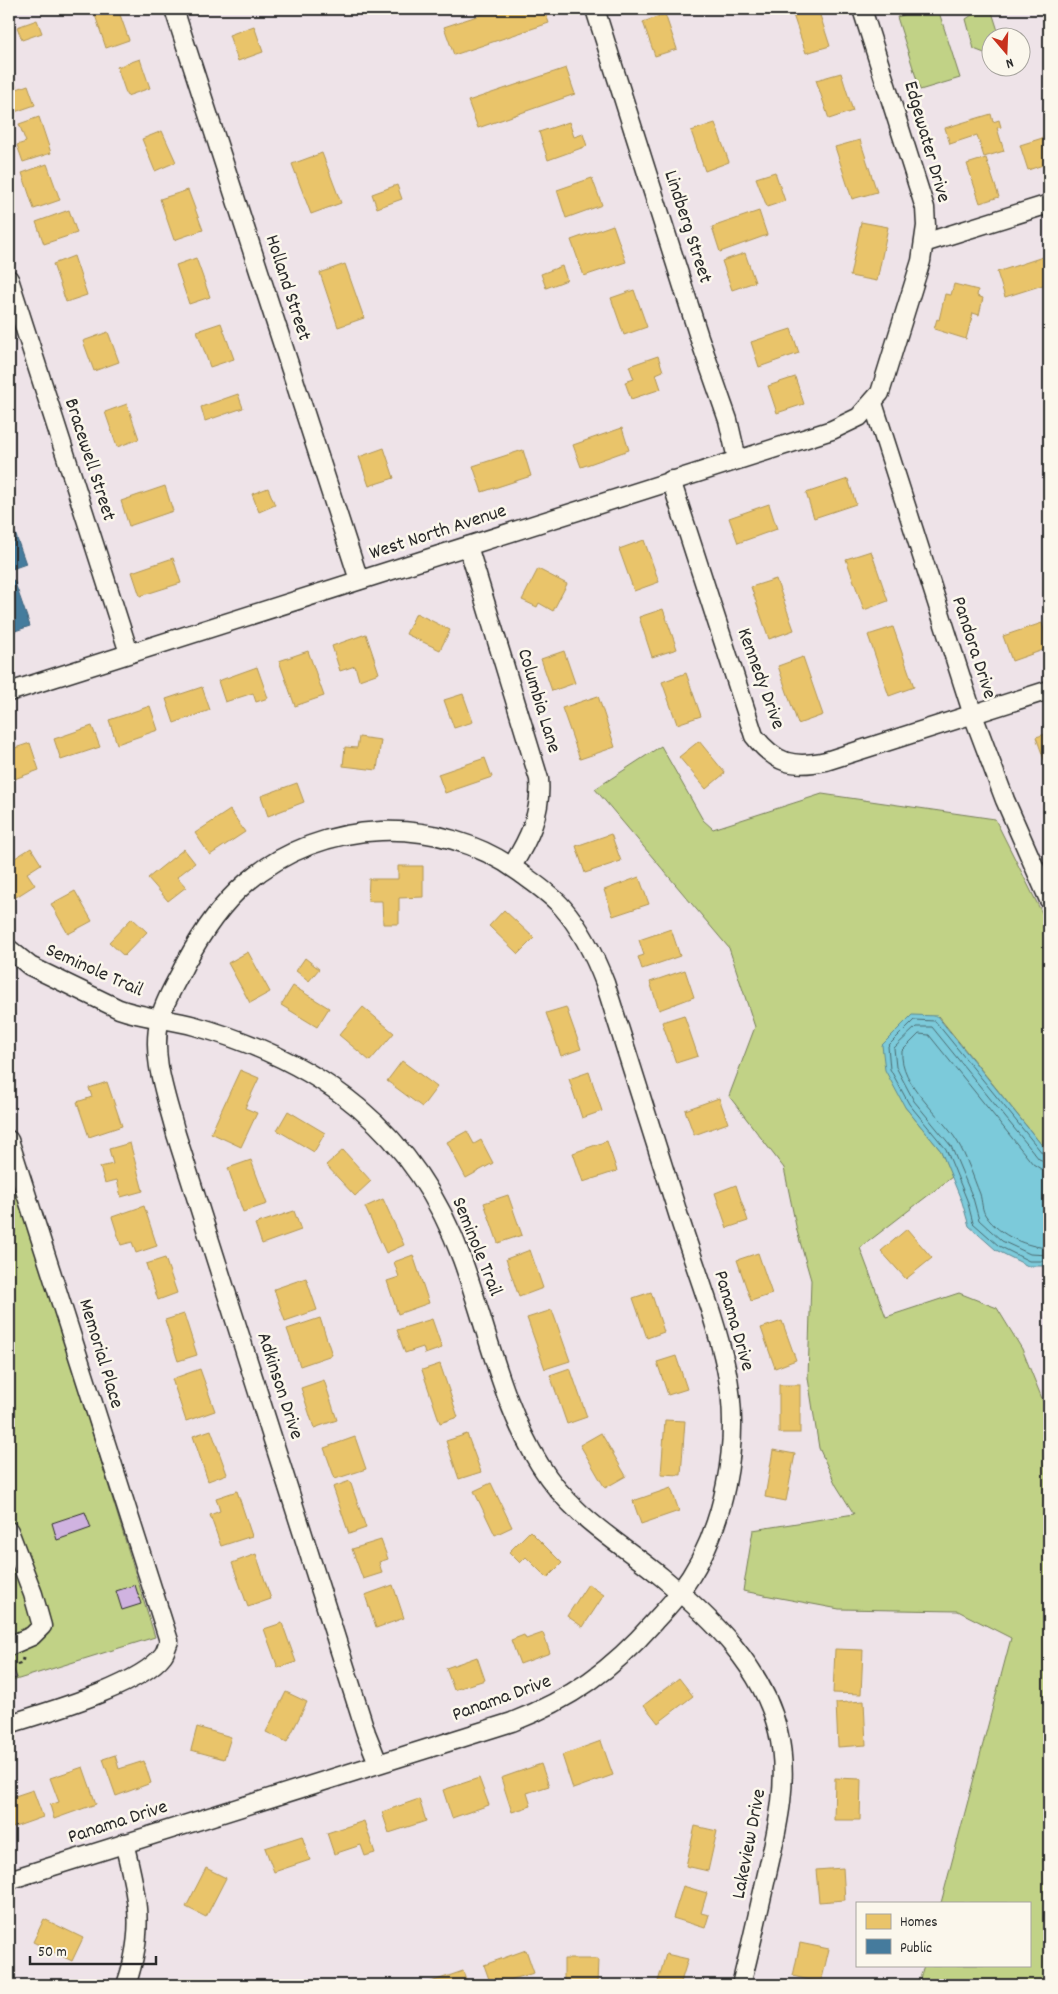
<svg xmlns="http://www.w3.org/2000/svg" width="1058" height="1994" font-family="Dekko,sans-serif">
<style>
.green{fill:#c1d286;stroke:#767e58}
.water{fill:#7ccada;stroke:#5c8a94}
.homes{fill:#e9c46a;stroke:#b09657}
.public{fill:#457b9d;stroke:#3d637b}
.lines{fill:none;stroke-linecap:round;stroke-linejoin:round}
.shore{stroke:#4b6b71;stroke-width:1}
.building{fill:#d0b3e0;stroke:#2b2b2b}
.minor-casing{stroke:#2b2b2b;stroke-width:21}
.path{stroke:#2b2b2b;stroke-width:3;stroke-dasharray:4 4;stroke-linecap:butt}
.minor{stroke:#fbf7ec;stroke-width:18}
.labels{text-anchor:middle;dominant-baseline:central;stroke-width:5;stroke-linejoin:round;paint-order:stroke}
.street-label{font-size:20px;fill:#2b2b2b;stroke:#fbf7ec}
</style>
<rect width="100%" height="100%" fill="#eee3e8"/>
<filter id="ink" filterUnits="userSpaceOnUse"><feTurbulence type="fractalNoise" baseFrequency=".02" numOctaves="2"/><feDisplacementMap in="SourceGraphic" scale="10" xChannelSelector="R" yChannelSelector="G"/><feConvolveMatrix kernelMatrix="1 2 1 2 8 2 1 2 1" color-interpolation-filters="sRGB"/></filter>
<g filter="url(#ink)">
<g class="green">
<polygon points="922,9 938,9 960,78 920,90 897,17"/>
<polygon points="978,11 992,12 1000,37 990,38 990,53 987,54 974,49 966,19"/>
<polygon points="661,746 703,820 713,829 822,794 995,819 1049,927 1049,1154 938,1016 905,1107 941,1151 952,1177 860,1248 886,1317 959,1293 997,1308 1022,1349 1043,1401 1049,1399 1049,1985 918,1985 924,1965 1029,1965 1029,1903 941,1903 1011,1638 958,1611 839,1609 743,1591 753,1530 854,1514 836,1485 819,1448 808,1378 811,1280 797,1231 784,1168 729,1096 755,1027 729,948 595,789"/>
<polygon points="9,1162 155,1637 9,1682"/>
</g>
<polygon class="water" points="912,1015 937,1016 1049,1154 1049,1266 1028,1266 996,1250 969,1226 962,1202 941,1151 905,1107 885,1070 882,1045"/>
<g class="homes">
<polygon points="93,9 118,9 129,40 106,48"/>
<polygon points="435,9 453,9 437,14"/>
<polygon points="498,9 544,9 549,23 454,55 444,27"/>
<polygon points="791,9 818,9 830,46 806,53"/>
<polygon points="665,14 677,49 655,56 643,22"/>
<polygon points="37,20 42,33 22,40 17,27"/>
<polygon points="254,26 263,52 238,61 229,35"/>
<polygon points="140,59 150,88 127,96 117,67"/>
<polygon points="566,68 575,94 478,128 468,101"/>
<polygon points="841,73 853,111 829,119 816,80"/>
<polygon points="14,81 17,89 28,85 35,105 9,114 9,82"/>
<polygon points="991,114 993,122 999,120 1001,127 997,128 1004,151 984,157 977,135 950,144 945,128"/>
<polygon points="39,117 51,153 23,162 17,145 26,142 19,124"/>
<polygon points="569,122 574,137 583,134 587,146 548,160 539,132"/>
<polygon points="715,123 729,162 705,171 691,131"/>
<polygon points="162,131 176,162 155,171 142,139"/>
<polygon points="1049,136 1049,163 1028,170 1020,145"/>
<polygon points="860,140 877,192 852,199 835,147"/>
<polygon points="322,153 341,203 311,214 292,164"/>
<polygon points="986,158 999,197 980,203 967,164"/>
<polygon points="47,164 60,200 34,209 22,173"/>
<polygon points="775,172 785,201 767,207 756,178"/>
<polygon points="592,178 602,205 566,218 557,190"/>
<polygon points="397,185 402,199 377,208 372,194"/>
<polygon points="188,190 203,230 174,240 160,199"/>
<polygon points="69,210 77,233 44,244 36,222"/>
<polygon points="759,211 767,235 720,252 712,227"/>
<polygon points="861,222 888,227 877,281 850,276"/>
<polygon points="613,225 626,262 584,276 571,240"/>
<polygon points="745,253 755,282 732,290 722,261"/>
<polygon points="1049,255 1049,283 1005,297 997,272"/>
<polygon points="74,256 87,295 66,302 53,264"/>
<polygon points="196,258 210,297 189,304 176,265"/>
<polygon points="345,264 364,318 338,327 320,273"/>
<polygon points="562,266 567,280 546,288 541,274"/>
<polygon points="954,284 978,290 977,296 983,298 979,315 973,313 966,339 934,329 937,319 939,320 945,294 951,295"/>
<polygon points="634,290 647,327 624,335 611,298"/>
<polygon points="221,323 234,359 210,367 197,331"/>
<polygon points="791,329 799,353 759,367 751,342"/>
<polygon points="108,332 119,362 94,371 83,341"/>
<polygon points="658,356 663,371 656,374 661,389 631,399 625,382 634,379 629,366"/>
<polygon points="795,377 804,404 777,413 768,386"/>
<polygon points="238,394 243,408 205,421 201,407"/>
<polygon points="127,404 139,439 117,447 105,412"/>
<polygon points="622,428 629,450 581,467 573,445"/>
<polygon points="384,448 394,478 369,486 359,457"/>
<polygon points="523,450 531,476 482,492 473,466"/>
<polygon points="848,479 856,504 814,518 806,493"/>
<polygon points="165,486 173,511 129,526 121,501"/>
<polygon points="268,488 275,505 259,512 252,494"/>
<polygon points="769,504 777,529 738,543 729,518"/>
<polygon points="644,540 659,582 634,591 619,549"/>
<polygon points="871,551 888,601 864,610 846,559"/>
<polygon points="173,558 181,583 140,596 132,572"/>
<polygon points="538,569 567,584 553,611 539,603 537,607 522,600"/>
<polygon points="776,579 794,630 769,639 751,587"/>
<polygon points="663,609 677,649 652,657 639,617"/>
<polygon points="416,613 450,630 440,650 406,634"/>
<polygon points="1042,623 1049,648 1012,661 1003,636"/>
<polygon points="893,627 914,687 889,696 868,635"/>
<polygon points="366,634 379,673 359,680 355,666 340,671 332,646"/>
<polygon points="308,651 324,696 295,706 279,661"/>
<polygon points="564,651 575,683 552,691 541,659"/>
<polygon points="803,657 823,715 798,724 778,666"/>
<polygon points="257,667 268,698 256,702 253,693 225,702 218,681"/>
<polygon points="686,673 701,716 677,724 662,682"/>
<polygon points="202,687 210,710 174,723 166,699"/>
<polygon points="463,694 473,722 454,728 444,700"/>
<polygon points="598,696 615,747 580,759 562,708"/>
<polygon points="150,706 158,730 117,744 109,720"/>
<polygon points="92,726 100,747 61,760 54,739"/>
<polygon points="1049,733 1049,760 1045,762 1036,737"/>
<polygon points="359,737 381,740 377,770 343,766 345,747 357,748"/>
<polygon points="699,741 725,773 706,789 679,757"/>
<polygon points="30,743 39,770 9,781 9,750"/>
<polygon points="485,758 492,777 445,793 438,774"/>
<polygon points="297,783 304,802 268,816 261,796"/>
<polygon points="230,810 245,832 210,855 195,833"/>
<polygon points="611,834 621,861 585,873 576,846"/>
<polygon points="9,847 15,858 31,848 41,864 27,873 35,885 13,899 9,892"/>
<polygon points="184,849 195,863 177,877 186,887 168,901 148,878"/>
<polygon points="398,866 423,866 423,897 399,898 399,924 383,924 382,901 368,901 369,879 398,879"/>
<polygon points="639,877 649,904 613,916 604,890"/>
<polygon points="75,891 92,921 68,934 51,904"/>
<polygon points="504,910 534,938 518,954 489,926"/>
<polygon points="132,918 147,932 124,956 109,942"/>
<polygon points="671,929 680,956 642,969 638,957 644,955 639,940"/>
<polygon points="248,952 270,992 250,1003 228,963"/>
<polygon points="305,958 319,969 309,981 296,971"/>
<polygon points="685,970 694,997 659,1010 650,982"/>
<polygon points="293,986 329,1008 317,1027 281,1005"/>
<polygon points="363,1007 394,1033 370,1061 339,1035"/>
<polygon points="566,1007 581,1049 561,1056 546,1013"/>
<polygon points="684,1015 698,1056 676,1063 662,1022"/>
<polygon points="402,1061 437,1087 422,1107 387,1081"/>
<polygon points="240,1070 259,1078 245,1108 257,1113 241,1147 211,1133"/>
<polygon points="589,1072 602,1111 582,1118 569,1079"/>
<polygon points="107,1082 122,1126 89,1137 77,1102 92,1097 89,1088"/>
<polygon points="719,1098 728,1123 694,1135 685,1110"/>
<polygon points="288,1111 325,1133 314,1152 277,1130"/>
<polygon points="467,1131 474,1144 481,1140 493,1163 466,1178 447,1142"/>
<polygon points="607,1141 617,1171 583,1182 573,1153"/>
<polygon points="130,1143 143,1191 121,1197 117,1180 105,1183 100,1167 113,1164 109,1149"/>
<polygon points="343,1150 371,1181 355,1196 326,1165"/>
<polygon points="251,1160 267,1204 243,1212 228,1168"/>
<polygon points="736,1185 748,1221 727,1228 715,1193"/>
<polygon points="508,1195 522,1235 498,1243 484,1203"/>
<polygon points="383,1199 404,1245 386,1253 365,1207"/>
<polygon points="144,1206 157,1246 136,1253 132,1242 121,1245 112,1217"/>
<polygon points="294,1211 301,1230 262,1244 255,1224"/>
<polygon points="907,1229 932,1258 906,1279 881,1251"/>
<polygon points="530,1250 543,1288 519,1297 506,1259"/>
<polygon points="758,1253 772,1294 751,1301 737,1260"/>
<polygon points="413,1255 429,1303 398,1314 387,1281 399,1277 394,1262"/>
<polygon points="165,1258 177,1293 158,1300 146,1264"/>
<polygon points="306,1278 317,1310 285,1321 274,1289"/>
<polygon points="651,1292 664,1332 647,1338 633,1298"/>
<polygon points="552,1310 570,1361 545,1369 527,1318"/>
<polygon points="184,1314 197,1355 178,1361 165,1320"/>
<polygon points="320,1318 332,1355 300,1366 287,1329"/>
<polygon points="432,1319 442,1348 425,1354 423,1347 405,1353 397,1330"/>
<polygon points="782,1321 796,1360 775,1368 761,1328"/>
<polygon points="676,1356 687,1389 668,1395 657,1362"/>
<polygon points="440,1364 458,1417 440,1423 422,1370"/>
<polygon points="570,1368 587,1417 567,1424 550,1375"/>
<polygon points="200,1369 215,1411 186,1421 172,1379"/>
<polygon points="324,1380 337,1420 314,1428 301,1388"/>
<rect x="779" y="1385" width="21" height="48"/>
<polygon points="665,1420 685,1421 681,1475 661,1474"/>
<polygon points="211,1430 227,1474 208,1481 193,1436"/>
<polygon points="601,1433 626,1476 605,1488 580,1445"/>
<polygon points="467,1434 481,1472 459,1479 446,1441"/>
<polygon points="355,1437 366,1469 335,1479 324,1448"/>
<polygon points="773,1450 795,1454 786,1501 765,1497"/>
<polygon points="350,1481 366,1528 349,1534 333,1487"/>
<polygon points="491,1483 512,1527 495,1535 474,1491"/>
<polygon points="671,1488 679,1511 641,1524 633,1501"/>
<polygon points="237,1491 252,1536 221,1546 210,1515 220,1511 216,1498"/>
<polygon points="530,1531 562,1563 547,1578 526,1557 520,1563 509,1552"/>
<polygon points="381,1540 388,1559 379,1562 382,1573 363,1579 352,1549"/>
<polygon points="256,1554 271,1599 248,1607 232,1563"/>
<polygon points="588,1584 604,1595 583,1627 567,1616"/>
<polygon points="393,1585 404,1618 376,1628 365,1595"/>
<polygon points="282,1623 296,1662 278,1668 264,1629"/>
<polygon points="543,1633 550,1653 520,1664 511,1640 524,1635 526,1639"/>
<polygon points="835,1649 863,1650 861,1694 833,1693"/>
<polygon points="477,1657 485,1680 454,1690 446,1668"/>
<polygon points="679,1678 693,1696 658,1723 644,1705"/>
<polygon points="286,1692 307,1702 287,1742 266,1732"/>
<polygon points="864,1701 866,1745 838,1747 836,1703"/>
<polygon points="197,1727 231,1737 224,1759 191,1750"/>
<polygon points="601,1741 613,1775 573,1789 562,1755"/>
<polygon points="115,1755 119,1769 144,1761 151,1783 116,1796 103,1759"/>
<polygon points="541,1764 549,1786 527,1793 531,1806 512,1812 501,1778"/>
<polygon points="83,1767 96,1804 54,1819 50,1805 59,1802 50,1778"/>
<polygon points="479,1778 489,1805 452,1818 443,1790"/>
<polygon points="835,1778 861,1779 860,1820 834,1820"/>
<polygon points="33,1790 43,1817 9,1829 9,1798"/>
<polygon points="419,1799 426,1821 389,1833 382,1812"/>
<polygon points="364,1821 375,1853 365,1856 361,1845 334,1854 327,1833"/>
<polygon points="695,1826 717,1831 708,1871 686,1866"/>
<polygon points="302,1836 310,1860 274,1872 265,1848"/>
<polygon points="206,1868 226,1878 206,1917 186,1907"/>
<polygon points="843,1868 845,1900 819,1902 816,1870"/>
<polygon points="683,1886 707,1893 701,1913 709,1915 705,1928 673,1918"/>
<polygon points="44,1919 83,1938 72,1961 33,1942"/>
<polygon points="800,1943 829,1949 821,1983 793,1976"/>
<polygon points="526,1950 534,1973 491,1985 484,1965"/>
<polygon points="666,1954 688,1959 680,1985 657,1985"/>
<polygon points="564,1959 598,1959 597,1985 564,1985"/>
<polygon points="463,1971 468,1985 422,1985"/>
</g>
<g class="public">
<polygon points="15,533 26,564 9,570 9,535"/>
<polygon points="14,580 30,626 9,633 9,582"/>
</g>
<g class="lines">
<g class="shore">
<polyline points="1049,1156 1043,1154 935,1021 914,1020 888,1046 890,1069 909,1104 946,1149 967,1200 973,1223 999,1246 1029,1261 1049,1261"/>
<polyline points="1049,1163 1039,1159 932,1027 916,1027 894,1048 896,1067 914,1101 951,1146 973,1198 979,1220 1002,1241 1030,1254 1049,1255"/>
<path d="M1049,1170L1041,1169L1033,1164L929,1035L919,1034L902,1051C899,1084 941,1115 957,1141C967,1157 973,1177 980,1194C982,1201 982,1211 986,1216C1000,1236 1027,1247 1049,1248"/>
</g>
</g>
<g class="building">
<polygon points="85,1512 91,1528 57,1540 52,1523"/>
<polygon points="135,1585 141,1604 122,1610 116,1591"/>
<polygon points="13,1667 17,1678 9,1680 9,1669"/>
</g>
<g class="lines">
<defs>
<g id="minor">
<polyline points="174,9 359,580"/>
<polyline points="595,9 699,337 728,420 737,459"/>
<polyline points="924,243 1049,204"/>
<polyline points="9,279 129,653"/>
<polyline points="873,403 973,715 1005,800 1049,900"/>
<path d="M671,480L754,736C776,764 793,768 826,761L1049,690"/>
<path d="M468,546L539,779C542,812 529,839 512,866"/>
<polyline points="9,692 832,430 859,417 880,393 921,261 926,226 925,208 862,9"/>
<path d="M9,949L30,966L119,1009C144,1018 170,1019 195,1026C323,1062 415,1131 462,1259C487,1327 501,1403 540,1465C573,1518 617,1540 663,1578C711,1618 763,1667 778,1731C790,1780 777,1830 766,1878C758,1914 750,1950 741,1985"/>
<path d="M9,1140L169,1641C167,1645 166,1651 163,1655C140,1686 47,1712 9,1724"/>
<polyline points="9,1531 33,1594 42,1626 32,1636 9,1646"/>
<path d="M124,1843C138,1897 145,1931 126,1985"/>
<path d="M9,1880L512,1722C571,1699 612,1670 654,1622C662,1613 672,1603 679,1593C725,1534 742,1440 726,1368C715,1317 695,1267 679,1217C655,1139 630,1061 605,983C595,957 582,930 563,908C551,894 534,883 519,872C439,814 322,817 246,883C220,905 201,934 185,964C177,981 164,1001 160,1019C150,1056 167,1098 176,1134L366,1733L378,1763"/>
</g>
</defs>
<use href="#minor" class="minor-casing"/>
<polyline class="path" points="9,1667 22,1663 23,1658"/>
<use href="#minor" class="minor"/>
</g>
</g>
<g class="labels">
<g class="street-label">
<text transform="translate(926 142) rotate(74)">Edgewater Drive</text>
<text transform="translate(687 227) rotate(72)">Lindberg Street</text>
<text transform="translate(287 288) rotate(72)">Holland Street</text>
<text transform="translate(89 460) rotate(72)">Bracewell Street</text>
<text transform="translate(438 533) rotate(-18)">West North Avenue</text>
<text transform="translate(973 648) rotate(72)">Pandora Drive</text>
<text transform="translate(760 679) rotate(70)">Kennedy Drive</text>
<text transform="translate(538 701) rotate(73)">Columbia Lane</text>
<text transform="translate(94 971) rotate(24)">Seminole Trail</text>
<text transform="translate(476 1247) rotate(68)">Seminole Trail</text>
<text transform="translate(733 1321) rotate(74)">Panama Drive</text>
<text transform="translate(100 1354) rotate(73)">Memorial Place</text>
<text transform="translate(279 1386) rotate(72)">Adkinson Drive</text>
<text transform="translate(502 1699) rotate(-20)">Panama Drive</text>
<text transform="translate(118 1823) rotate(-18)">Panama Drive</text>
<text transform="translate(750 1844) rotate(-79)">Lakeview Drive</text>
</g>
</g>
<rect width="1058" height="1994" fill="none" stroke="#fbf7ec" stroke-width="30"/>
<rect x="15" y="15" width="1028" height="1964" fill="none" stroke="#2b2b2b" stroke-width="2" filter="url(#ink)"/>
<rect x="856" y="1902" width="175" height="65" fill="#fbf7ec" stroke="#a8a59f"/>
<rect x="866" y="1914" width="25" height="15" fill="#e9c46a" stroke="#a8a59f"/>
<text x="900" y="1926" font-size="15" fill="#2b2b2b">Homes</text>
<rect x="866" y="1939" width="25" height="15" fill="#457b9d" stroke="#a8a59f"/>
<text x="900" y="1952" font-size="15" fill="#2b2b2b">Public</text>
<g transform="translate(1006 52) rotate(161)"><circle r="24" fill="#fbf7ec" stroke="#a8a59f"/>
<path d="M0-4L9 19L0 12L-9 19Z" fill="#c8321e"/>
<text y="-8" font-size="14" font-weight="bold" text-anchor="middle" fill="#2b2b2b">N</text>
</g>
<path d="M30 1956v8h126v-8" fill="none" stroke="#2b2b2b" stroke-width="2.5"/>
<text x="38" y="1956" font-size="15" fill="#2b2b2b" stroke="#fbf7ec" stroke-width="4" paint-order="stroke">50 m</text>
</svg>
